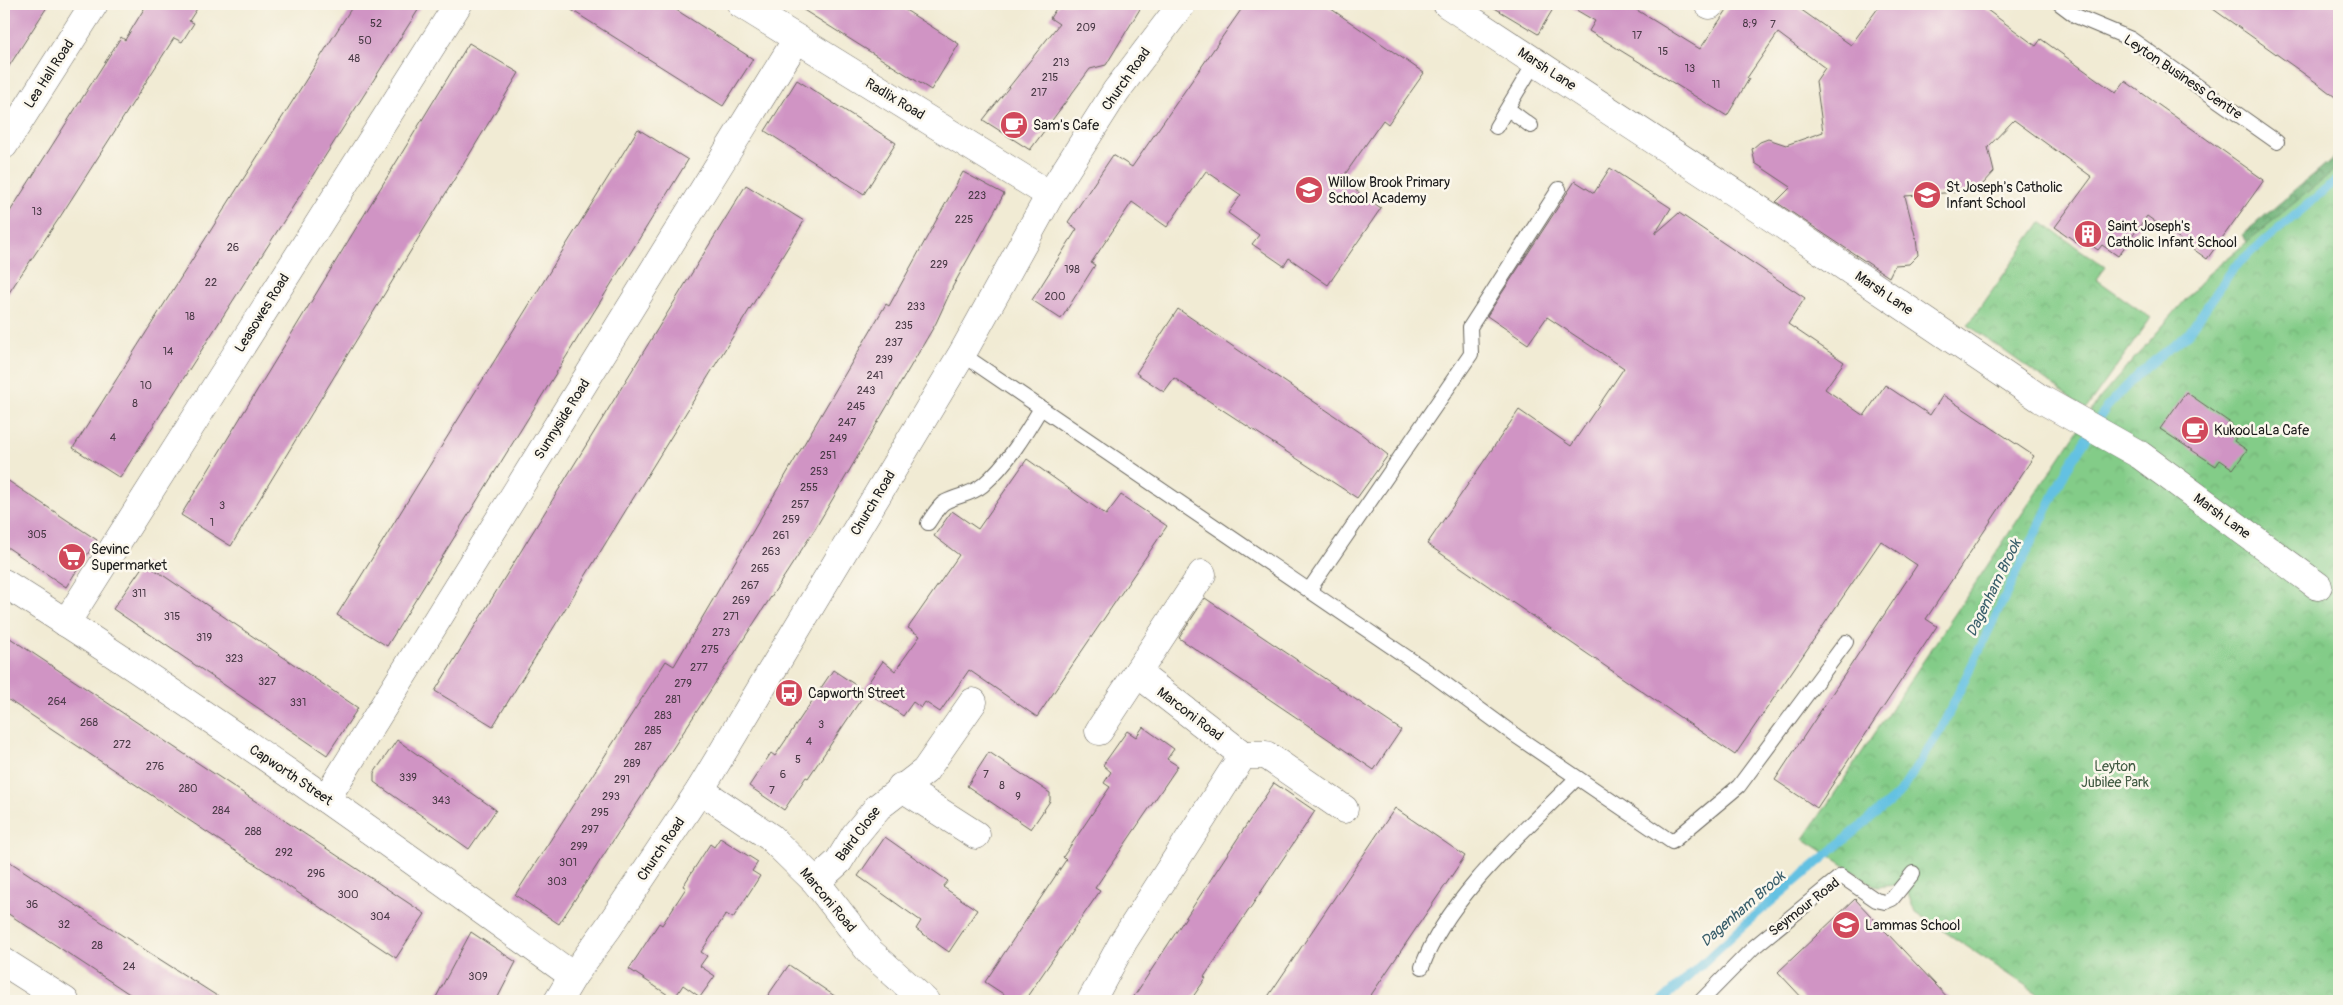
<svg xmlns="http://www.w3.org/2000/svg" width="2343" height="1005" font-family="Pangolin,sans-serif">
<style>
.forest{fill:url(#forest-crowns);stroke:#436648}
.park{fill:url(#park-crowns);stroke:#507452}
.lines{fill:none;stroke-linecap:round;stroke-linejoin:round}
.stream{stroke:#64c1e2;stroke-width:9}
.building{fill:#d094c4}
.lane-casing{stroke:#67645c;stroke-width:16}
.street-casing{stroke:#67645c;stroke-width:29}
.primary-casing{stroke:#67645c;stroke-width:29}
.lane{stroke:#fff;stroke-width:14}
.street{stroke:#fff;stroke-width:28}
.primary{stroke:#fff;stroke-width:28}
.labels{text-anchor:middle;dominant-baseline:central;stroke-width:5;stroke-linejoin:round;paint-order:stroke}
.number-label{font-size:11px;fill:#493a46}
.street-label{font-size:14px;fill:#1c1c1c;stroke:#fbf7ec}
.poi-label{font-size:14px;fill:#1c1c1c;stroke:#fbf7ec;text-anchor:start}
.park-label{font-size:14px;fill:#405a42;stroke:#fbf7ec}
.water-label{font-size:15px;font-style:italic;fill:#395e6b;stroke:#fbf7ec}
</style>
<defs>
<pattern id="forest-crowns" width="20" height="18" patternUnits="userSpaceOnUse" patternTransform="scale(1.25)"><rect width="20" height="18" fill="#6ab074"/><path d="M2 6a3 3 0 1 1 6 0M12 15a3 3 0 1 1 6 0" fill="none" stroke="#568e5e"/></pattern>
<pattern id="park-crowns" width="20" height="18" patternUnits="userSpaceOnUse" patternTransform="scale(1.25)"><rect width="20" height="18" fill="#83cc88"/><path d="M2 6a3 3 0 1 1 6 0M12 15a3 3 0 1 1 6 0" fill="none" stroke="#71af75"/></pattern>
</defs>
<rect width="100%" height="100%" fill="#fbf7ec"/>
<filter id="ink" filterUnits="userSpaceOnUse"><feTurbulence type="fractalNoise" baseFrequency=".02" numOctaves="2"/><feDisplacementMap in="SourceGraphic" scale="10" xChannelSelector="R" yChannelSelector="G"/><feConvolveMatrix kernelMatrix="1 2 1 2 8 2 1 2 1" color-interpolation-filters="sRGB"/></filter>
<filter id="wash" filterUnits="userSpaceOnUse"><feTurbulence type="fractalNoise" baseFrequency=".0096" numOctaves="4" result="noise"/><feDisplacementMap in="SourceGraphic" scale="20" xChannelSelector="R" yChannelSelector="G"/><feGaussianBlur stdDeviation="1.12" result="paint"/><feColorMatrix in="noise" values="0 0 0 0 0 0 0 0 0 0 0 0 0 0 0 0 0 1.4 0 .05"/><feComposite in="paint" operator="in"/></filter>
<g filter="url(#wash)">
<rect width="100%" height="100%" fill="#f1ebd4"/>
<polygon class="forest" points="2339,153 2339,265 2265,266 2242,235"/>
<g class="park">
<polygon points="2339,166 2339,1001 2049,1001 1915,912 1907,890 1895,885 1877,887 1804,839 2099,399 2207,275"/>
<polygon points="2041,222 2105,267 2096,279 2151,318 2086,409 1968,325"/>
</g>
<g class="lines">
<polyline class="stream" points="1662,1001 1747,922 1900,793 1941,729 2066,470 2106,408 2139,373 2188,334 2234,267 2339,178"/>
</g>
<g id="blocks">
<g class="building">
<polygon points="4,4 49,4 4,74"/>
<polygon points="147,4 200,4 189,21 194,23 182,42 174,38 60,217 4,300 4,221 121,37 125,40"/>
<polygon points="354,4 422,4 120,478 73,448"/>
<polygon points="562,4 667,4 753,59 723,106"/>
<polygon points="794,4 896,4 959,44 931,90"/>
<polygon points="1059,4 1143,4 1106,65 1090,69 1030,150 983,120 1059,24 1050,18"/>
<polygon points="1245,4 1324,4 1424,73 1388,124 1383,120 1341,180 1381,208 1328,285 1289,258 1284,266 1252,244 1259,235 1228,213 1241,195 1206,171 1167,227 1132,202 1091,263 1095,265 1061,319 1032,300 1077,229 1068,222 1113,155 1132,167"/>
<polygon points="1488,4 1556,4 1538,34"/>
<polygon points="1566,4 1627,4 1700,49 1731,4 1793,4 1851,45 1881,4 1979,4 2036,46 2041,39 2116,93 2125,81 2264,180 2207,259 2147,216 2118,256 2102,245 2098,250 2085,241 2082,246 2055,227 2092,177 2014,120 1988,147 1994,172 1983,184 1969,191 1905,196 1916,239 1918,255 1909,264 1895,265 1889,277 1776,202 1791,187 1755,163 1752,149 1760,142 1768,139 1786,145 1823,132 1816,81 1825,68 1778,33 1747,78 1749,79 1727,116 1589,31 1595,21"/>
<polygon points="2206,4 2339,4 2339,100 2317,83"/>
<polygon points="469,43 519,73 231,546 181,515"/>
<polygon points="797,80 896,143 864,194 765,131"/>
<polygon points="638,129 688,160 387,646 337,615"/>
<polygon points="1610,168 1671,208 1655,234 1679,213 1805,298 1788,324 1844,362 1825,389 1864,416 1885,385 1930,415 1943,395 2034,456 1926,619 1937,626 1817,808 1775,780 1917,565 1881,541 1735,755 1427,544 1519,410 1571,446 1624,368 1547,317 1528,344 1487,316 1575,181 1594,193"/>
<polygon points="963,172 1004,194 953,286 936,323 815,529 559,924 515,895 666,661 674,666 886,304 889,306"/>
<polygon points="746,185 804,221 493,726 435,691"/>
<polygon points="1178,309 1360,433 1388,455 1357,498 1174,378 1164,392 1136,373"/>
<polygon points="2186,392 2232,424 2227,431 2236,438 2234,441 2247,450 2233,469 2220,460 2216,466 2160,429"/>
<polygon points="1027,459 1106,515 1121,495 1167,526 1037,717 969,670 940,712 925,702 921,708 913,702 903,716 864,689 883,661 895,671 920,636 908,628 959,555 934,536 952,511 978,529"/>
<polygon points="4,478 97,540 66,587 4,545"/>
<polygon points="145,563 358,708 327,755 113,609"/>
<polygon points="1205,598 1401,730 1374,770 1179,638"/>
<polygon points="4,634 425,914 396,958 4,697"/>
<polygon points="833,670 866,692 808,778 806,777 784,810 749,786 771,753 775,756"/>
<polygon points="1143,727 1174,749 1167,759 1178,766 1095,888 1100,891 1024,1001 1014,1001 985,982 1066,860 1063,857 1110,787 1104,783 1111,772 1103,765 1127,731 1136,737"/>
<polygon points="397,740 496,810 469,849 374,782 374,773"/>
<polygon points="989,752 1050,793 1050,801 1031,829 967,786"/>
<polygon points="1274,783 1315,811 1204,977 1206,978 1190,1001 1131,1001"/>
<polygon points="1395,808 1465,856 1367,1001 1265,1001"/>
<polygon points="885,837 948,881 943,887 977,910 949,952 916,929 921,921 858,876"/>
<polygon points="720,838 758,862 752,871 760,876 733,918 726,914 701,952 707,956 700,966 715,976 700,997 683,985 674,999 629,969 659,923 662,925 686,888 683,886 710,844 714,847"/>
<polygon points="4,858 117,932 225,1001 140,1001 4,911"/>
<polygon points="1855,899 1951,1001 1805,1001 1778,972"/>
<polygon points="471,932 516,962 496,1001 434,1001"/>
<polygon points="789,965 842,1001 764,1001"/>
</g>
</g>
</g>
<g filter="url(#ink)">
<use href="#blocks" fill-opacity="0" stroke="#67645c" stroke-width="1"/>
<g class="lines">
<defs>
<g id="lane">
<polyline points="2060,4 2076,16 2131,39 2277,142"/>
<polyline points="1508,109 1531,126"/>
<polyline points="1496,127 1535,62"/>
<polyline points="962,354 1433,675 1516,736 1672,842 1739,786 1846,642"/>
<path d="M928,523C933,516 938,506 945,502C958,495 971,495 983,485C1007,464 1025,435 1041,408"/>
<polyline points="1309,590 1471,354 1470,327 1559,189"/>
<path d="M1422,967C1447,898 1525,830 1577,778"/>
<polyline points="1701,1001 1754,947 1841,876 1876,900 1885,902 1892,899 1913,873"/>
</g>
<g id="street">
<polyline points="741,4 1050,195"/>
<polyline points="1447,4 1783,225 2041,399 2140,455 2318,586"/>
<polyline points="1708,4 1710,5"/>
<polyline points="4,145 94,4"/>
<path d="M4,583C199,706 386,841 573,976"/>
<polyline points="66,623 458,4"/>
<polyline points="1099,731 1202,574"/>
<polyline points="1243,755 1266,755 1344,809"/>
<polyline points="901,787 976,835"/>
<polyline points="700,790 770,837 816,882 870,952 925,1001"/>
<polyline points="326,799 797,39"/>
<polyline points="816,882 839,861 855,835 878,807 925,771 973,702"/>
<polyline points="4,962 65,1001"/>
<polyline points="1091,1001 1123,942 1243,755 1137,673"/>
</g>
<polyline id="primary" points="558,1001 573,976 608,928 700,790 962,354 1050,195 1116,91 1182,4"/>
</defs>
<use href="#lane" class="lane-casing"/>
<use href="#street" class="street-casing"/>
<use href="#primary" class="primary-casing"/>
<use href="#lane" class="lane"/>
<use href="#street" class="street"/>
<use href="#primary" class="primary"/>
</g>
</g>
<defs>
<symbol id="cafe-disc" viewBox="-11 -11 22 22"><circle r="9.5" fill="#d1495b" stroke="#fbf7ec"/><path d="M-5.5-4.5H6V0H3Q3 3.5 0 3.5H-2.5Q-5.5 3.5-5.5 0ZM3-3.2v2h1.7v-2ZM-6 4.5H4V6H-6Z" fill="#fff"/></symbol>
<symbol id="school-disc" viewBox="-11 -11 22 22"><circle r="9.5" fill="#d1495b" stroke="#fbf7ec"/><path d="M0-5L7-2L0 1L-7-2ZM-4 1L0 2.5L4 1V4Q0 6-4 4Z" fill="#fff"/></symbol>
<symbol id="building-disc" viewBox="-11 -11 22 22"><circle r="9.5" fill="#d1495b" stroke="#fbf7ec"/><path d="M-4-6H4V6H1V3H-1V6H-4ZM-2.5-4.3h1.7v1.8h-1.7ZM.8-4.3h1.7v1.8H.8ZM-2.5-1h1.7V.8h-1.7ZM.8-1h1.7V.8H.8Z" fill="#fff"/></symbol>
<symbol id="supermarket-disc" viewBox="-11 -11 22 22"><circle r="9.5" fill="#d1495b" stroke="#fbf7ec"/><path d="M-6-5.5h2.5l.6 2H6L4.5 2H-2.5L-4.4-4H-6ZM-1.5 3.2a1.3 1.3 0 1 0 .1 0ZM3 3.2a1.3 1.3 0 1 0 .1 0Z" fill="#fff"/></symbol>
<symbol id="bus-disc" viewBox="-11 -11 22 22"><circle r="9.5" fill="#d1495b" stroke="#fbf7ec"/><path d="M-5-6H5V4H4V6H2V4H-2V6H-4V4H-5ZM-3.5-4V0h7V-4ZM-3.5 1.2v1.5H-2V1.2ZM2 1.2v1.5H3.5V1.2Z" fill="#fff"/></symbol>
</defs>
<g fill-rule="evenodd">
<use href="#cafe-disc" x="998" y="109" width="32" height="32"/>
<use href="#school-disc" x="1293" y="174" width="32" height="32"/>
<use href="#school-disc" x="1911" y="179" width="32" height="32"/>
<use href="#building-disc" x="2072" y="218" width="32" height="32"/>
<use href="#cafe-disc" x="2179" y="414" width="32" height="32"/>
<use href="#supermarket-disc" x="56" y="541" width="32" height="32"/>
<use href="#bus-disc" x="773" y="677" width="32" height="32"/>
<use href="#school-disc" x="1830" y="909" width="32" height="32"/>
</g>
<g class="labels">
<g class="number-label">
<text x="376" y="23">52</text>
<text x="1750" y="23">8;9</text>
<text x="1773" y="24">7</text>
<text x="1086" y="27">209</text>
<text x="1637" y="35">17</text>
<text x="365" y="40">50</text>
<text x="1663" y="51">15</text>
<text x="354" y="58">48</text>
<text x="1061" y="62">213</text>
<text x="1690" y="68">13</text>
<text x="1050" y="77">215</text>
<text x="1716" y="84">11</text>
<text x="1039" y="92">217</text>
<text x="977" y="195">223</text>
<text x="37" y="211">13</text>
<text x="964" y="219">225</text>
<text x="233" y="247">26</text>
<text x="939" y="264">229</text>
<text x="1072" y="269">198</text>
<text x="211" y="282">22</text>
<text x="1055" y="296">200</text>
<text x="916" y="306">233</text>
<text x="190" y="316">18</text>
<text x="904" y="325">235</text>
<text x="894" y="342">237</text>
<text x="168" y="351">14</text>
<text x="884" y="359">239</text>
<text x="875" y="375">241</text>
<text x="146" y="385">10</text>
<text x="866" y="390">243</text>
<text x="135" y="403">8</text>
<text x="856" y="406">245</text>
<text x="847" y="422">247</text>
<text x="113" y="437">4</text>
<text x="838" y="438">249</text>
<text x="828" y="455">251</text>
<text x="819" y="471">253</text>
<text x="809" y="487">255</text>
<text x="800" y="504">257</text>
<text x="222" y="505">3</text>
<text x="791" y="519">259</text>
<text x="212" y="522">1</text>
<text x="37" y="534">305</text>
<text x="781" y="535">261</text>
<text x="771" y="551">263</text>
<text x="760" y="568">265</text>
<text x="750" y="585">267</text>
<text x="139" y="593">311</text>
<text x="741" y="600">269</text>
<text x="172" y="616">315</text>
<text x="731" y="616">271</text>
<text x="721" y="632">273</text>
<text x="204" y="637">319</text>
<text x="710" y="649">275</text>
<text x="234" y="658">323</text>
<text x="699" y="667">277</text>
<text x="267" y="681">327</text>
<text x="683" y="683">279</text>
<text x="673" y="699">281</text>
<text x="57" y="701">264</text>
<text x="298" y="702">331</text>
<text x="663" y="715">283</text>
<text x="89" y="722">268</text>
<text x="821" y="724">3</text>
<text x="653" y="730">285</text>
<text x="809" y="741">4</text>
<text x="122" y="744">272</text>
<text x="643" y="746">287</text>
<text x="798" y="759">5</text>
<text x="632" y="763">289</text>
<text x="155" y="766">276</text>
<text x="783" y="774">6</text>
<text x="986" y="774">7</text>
<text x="408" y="777">339</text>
<text x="622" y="779">291</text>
<text x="1002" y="785">8</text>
<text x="188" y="788">280</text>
<text x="772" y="790">7</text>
<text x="611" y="796">293</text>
<text x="1018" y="796">9</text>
<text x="441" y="800">343</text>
<text x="221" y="810">284</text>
<text x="600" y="812">295</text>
<text x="590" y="829">297</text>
<text x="253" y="831">288</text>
<text x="579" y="846">299</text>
<text x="284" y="852">292</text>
<text x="568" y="862">301</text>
<text x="316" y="873">296</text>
<text x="557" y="881">303</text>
<text x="348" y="894">300</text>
<text x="32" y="904">36</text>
<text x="380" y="916">304</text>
<text x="64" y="924">32</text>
<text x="97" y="945">28</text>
<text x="129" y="966">24</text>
<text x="478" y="976">309</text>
</g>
<g class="street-label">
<text transform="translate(1547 69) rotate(33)">Marsh Lane</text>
<text transform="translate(49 74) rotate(-57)">Lea Hall Road</text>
<text transform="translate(2183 77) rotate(34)">Leyton Business Centre</text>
<text transform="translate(1126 79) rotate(-55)">Church Road</text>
<text transform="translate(895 99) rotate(31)">Radlix Road</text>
<text transform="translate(1884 293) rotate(34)">Marsh Lane</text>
<text transform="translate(262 313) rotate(-58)">Leasowes Road</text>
<text transform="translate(562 419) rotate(-58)">Sunnyside Road</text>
<text transform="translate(873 503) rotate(-59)">Church Road</text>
<text transform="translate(2222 516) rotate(36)">Marsh Lane</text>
<text transform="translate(1190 714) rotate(37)">Marconi Road</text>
<text transform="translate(291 775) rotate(34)">Capworth Street</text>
<text transform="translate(858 834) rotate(-53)">Baird Close</text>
<text transform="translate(661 849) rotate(-56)">Church Road</text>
<text transform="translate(828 900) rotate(50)">Marconi Road</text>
<text transform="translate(1804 907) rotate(-38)">Seymour Road</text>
</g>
<g class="poi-label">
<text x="1033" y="125">Sam's Cafe</text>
<text x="1328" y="182">Willow Brook Primary<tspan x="1328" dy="16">School Academy</tspan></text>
<text x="1946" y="187">St Joseph's Catholic<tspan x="1946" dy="16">Infant School</tspan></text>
<text x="2107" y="226">Saint Joseph's<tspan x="2107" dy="16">Catholic Infant School</tspan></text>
<text x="2214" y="430">KukooLaLa Cafe</text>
<text x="91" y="549">Sevinc<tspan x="91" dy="16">Supermarket</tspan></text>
<text x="808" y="693">Capworth Street</text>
<text x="1865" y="925">Lammas School</text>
</g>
<g class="park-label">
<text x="2115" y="766">Leyton<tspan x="2115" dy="16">Jubilee Park</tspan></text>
</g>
<g class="water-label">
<text transform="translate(1994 588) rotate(-64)">Dagenham Brook</text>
<text transform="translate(1743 909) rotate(-41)">Dagenham Brook</text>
</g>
</g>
<rect width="2343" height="1005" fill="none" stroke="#fbf7ec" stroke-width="20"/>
</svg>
